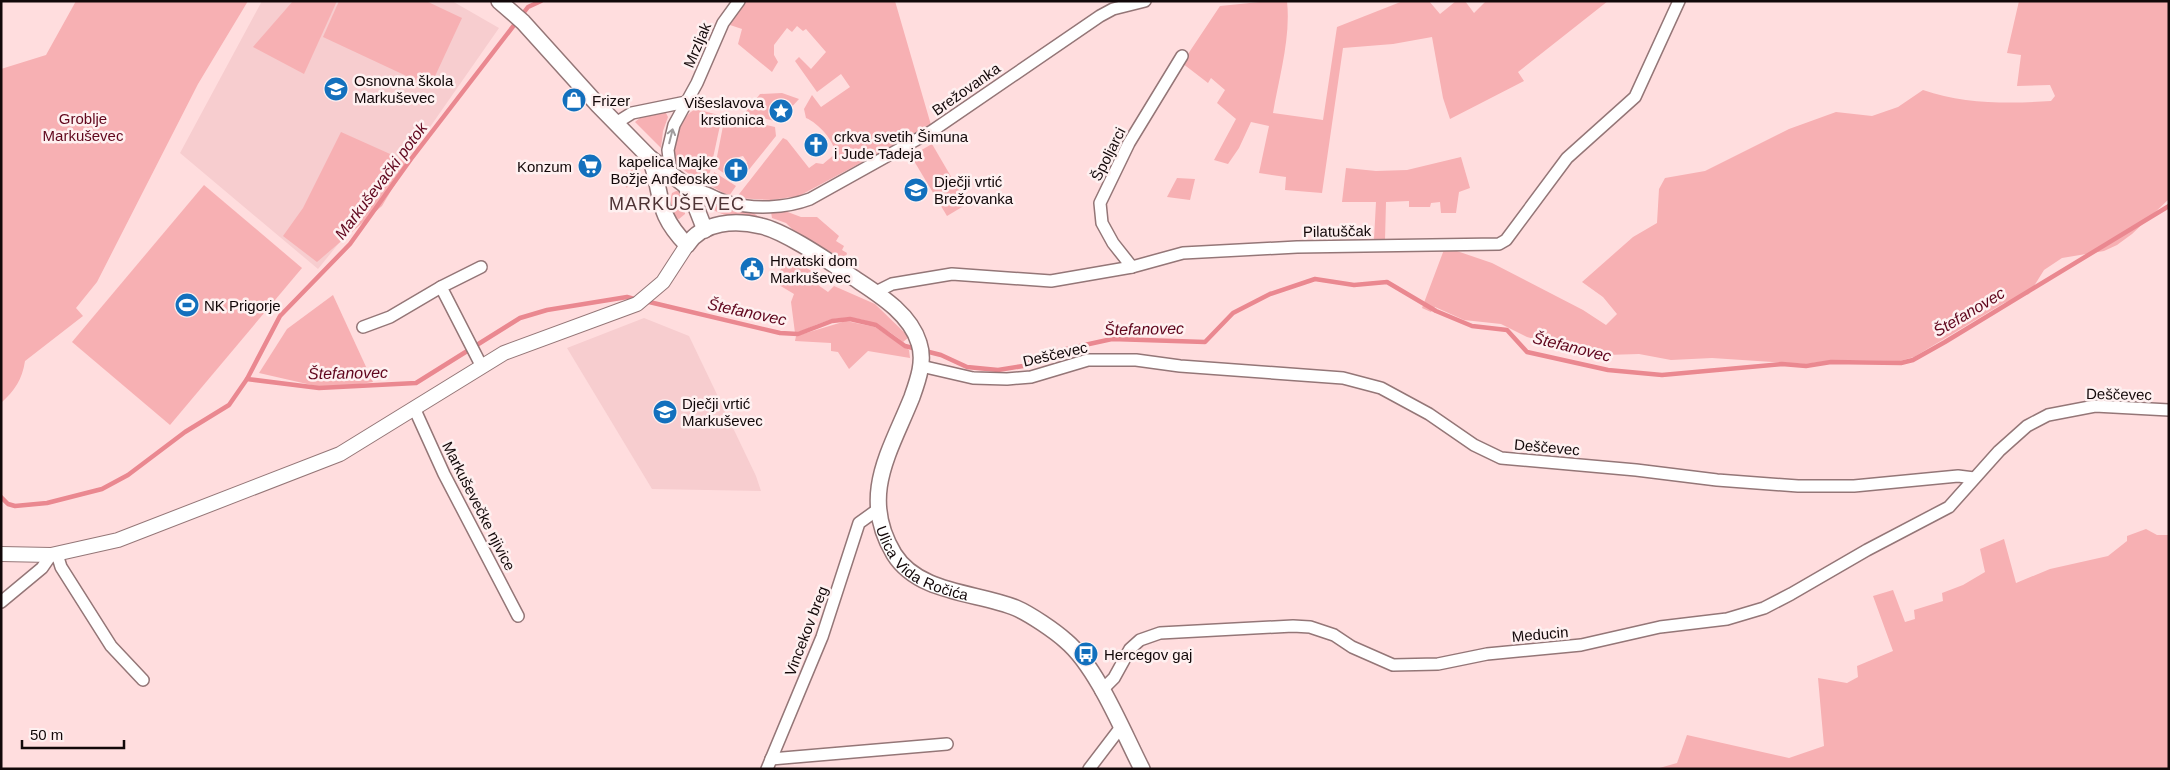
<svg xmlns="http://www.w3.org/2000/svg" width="2170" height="770" font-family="Helvetica,sans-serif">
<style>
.built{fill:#f7cdcf}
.green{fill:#f7b0b3}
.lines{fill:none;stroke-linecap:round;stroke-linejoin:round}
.stream{stroke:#ea8890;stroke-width:4.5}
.minor-casing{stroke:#947677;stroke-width:14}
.tertiary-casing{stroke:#947677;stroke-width:16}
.secondary-casing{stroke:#947677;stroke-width:18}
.minor{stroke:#fff;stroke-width:11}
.tertiary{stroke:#fff;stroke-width:14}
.secondary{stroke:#fff;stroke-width:15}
.oneway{stroke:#a09c9d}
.labels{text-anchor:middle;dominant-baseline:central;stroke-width:5;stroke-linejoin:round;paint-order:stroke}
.street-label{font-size:15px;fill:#120809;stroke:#fef0f0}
.poi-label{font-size:15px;fill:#120809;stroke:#fef0f0;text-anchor:start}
.park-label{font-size:15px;fill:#61071d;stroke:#fef0f0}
.water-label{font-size:16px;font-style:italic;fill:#60061d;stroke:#fef0f0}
.quarter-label{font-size:18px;letter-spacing:1px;fill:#4e3335;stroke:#fef0f0}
</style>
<rect width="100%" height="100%" fill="#ffddde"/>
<g class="built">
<polygon points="262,1 452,1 499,28 414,150 318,269 180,153"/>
<polygon points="644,318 689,336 756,476 761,491 652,489 567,348"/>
</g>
<g class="green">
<path d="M76,1H248L198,84L97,282L76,308L83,316L25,361C22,380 15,390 1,403V69L46,55Z"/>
<polygon points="293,1 337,1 304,74 253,47"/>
<polygon points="339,1 426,1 462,18 430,87 323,37"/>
<path d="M745,1H895L931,125L799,196L771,200L736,198L783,138L787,140L809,168L816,163L823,164L835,154C835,141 818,123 806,118L804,109L812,95L821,107L850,87L841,74L817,92L795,61L799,57L811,69L826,52L806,29L803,31L797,26L792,32L787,28L774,45V55L778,62L772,72L738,44L742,29L730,25Z"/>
<path d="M1270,1H1287C1291,38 1279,77 1273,113L1323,120L1337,27L1403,1H1429L1440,14L1456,1H1465L1474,13L1486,1H1608L1518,72L1524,81L1450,119L1443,98L1432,37L1393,44L1343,48L1322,193L1285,190L1286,177L1259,173L1269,126L1251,122L1239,148L1228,164L1214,160L1236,119L1217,103L1225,90L1211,78L1208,83L1182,63L1220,6Z"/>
<path d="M2019,1H2169V199L2132,234L2117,245L2104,251L2062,258L2044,270L2029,294L2004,303L1914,357L1900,361L1835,360L1805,364L1712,358L1671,360L1639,354L1606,355L1574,350L1527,337L1501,324L1464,320L1435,307L1431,312L1422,308L1445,247L1492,263L1583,310L1606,325L1617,314L1603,297L1582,282L1633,237L1657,223L1659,189L1665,178L1705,171L1789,129L1836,112L1872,116L1898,107L1923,90C1963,104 2009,104 2051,101L2055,96L2050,85L2017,86L2021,55L2007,53Z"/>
<polygon points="782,93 799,99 787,112 782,104 777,107 776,112 783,117 778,122 745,113 760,94"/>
<path d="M696,109L722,116L710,172L704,183C696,178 684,172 678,164C667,151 680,115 696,109Z"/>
<polygon points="665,111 668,117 663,131 661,148 635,122 641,117"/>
<polygon points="740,119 775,127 776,136 739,182 737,182 747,162 743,156 735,158 725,174 715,167 723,126 731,128 734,120"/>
<polygon points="341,132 408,162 382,206 317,262 283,236 303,208"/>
<polygon points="932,144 967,204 947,216 911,156"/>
<polygon points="1461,157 1470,188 1459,192 1456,213 1441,213 1440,202 1431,203 1430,207 1409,207 1409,201 1386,202 1385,240 1374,239 1376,202 1342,202 1346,168 1376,171 1407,170"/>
<polygon points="633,169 627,188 619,178"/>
<polygon points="714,172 736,186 729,196 711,186"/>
<polygon points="1177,178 1195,179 1190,200 1167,197"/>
<polygon points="204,185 302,268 170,425 72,342"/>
<polygon points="676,191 679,191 685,201 685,214 679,219 675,218 670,200 672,193"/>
<path d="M703,198L727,208L750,211L764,220C743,217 716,219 702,200Z"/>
<polygon points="785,211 801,217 817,217 839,236 836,241 844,246 842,250 847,253 845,260 794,231 786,223 772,218 771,212"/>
<path d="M788,256L822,278L818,285L828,292L834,286L875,304L909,337L903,342C880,323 853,311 824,322C814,325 806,330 795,333L791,302L794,294L774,282Z"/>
<polygon points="333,295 373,382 329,389 259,373 287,329"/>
<polygon points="846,321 875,327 909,350 910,358 868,351 849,369 838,352 831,351 831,343 795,341 796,336"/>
<polygon points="2146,529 2157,535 2169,535 2169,769 1656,769 1677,763 1687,735 1789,758 1824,746 1818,678 1847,683 1858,677 1857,666 1893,651 1873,596 1893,590 1905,622 1915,619 1914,610 1943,601 1942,593 1963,585 1985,572 1980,549 2004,539 2016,583 2050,569 2108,556 2127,541 2127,536"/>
</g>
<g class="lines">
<g class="stream">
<polyline points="645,301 780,333 798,334 832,321 850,319 876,325 905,346 941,355 967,367 998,370 1023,366 1048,353 1112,339 1205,342 1233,313 1270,294 1315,279 1354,285 1387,282 1436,311 1472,326 1507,330 1527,352 1608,370 1662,375 1782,364 1806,366 1831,362 1901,363 1913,360 1945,342 2169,206"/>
<polyline points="247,379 280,316 350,244 411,159 528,7 541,1"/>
<polyline points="1,497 8,504 15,506 47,503 102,489 128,475 185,432 229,405 247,379 319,388 416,383 520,318 547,310 627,297 638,300"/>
</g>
<defs>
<g id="minor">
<polyline points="616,123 632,113 686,102"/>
<polyline points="671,174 668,150 674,125 697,83 723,23 739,1"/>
<path d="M688,189C704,189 714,198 728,202C753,210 786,208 810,199L932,131L1100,16L1113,9L1145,1"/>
<polyline points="481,267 441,287 481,365"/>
<polyline points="1132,267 1113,243 1102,223 1100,203 1129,143 1182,56"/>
<polyline points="876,292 892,284 952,274 1051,281 1132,267 1183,253 1297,247 1499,244 1506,240 1567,158 1635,97 1679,1"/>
<polyline points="363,327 390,317 441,287"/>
<polyline points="921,366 973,378 1007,379 1031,377 1088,360 1136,360 1180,366 1343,378 1381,388 1429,414 1474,445 1501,458 1636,470 1717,480 1798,486 1854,486 1958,476 1974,478"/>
<polyline points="415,410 444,474 518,616"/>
<polyline points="57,554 61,567 111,646 143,680"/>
<polyline points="1,602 42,568 51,555"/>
<polyline points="1101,691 1114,678 1130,649 1140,640 1160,633 1293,626 1310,627 1334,635 1352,647 1393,665 1438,664 1487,654 1581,645 1660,627 1727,619 1764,608 1791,594 1867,550 1949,507 1999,451 2027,426 2048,415 2095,406 2169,410"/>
<polyline points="771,759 947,744"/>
<polyline points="767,769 822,637 859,523 877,510"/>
<polyline points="1089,769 1121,727"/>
</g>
<polyline id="tertiary" points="1,554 51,555 118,540 340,454 504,353 637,304 663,282 687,245"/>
<g id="secondary">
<polyline points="499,1 523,22 598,105 650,158 685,185 692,197 705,230"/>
<path id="s1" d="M650,158C664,197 654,211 687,245C703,221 736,220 761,226C785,231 831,263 854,278C878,294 910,313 919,343C925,361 918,380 912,397C890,452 859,496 894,554C919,594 977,592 1016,608C1030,614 1055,631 1066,641C1097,667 1123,732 1142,769"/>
</g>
</defs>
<use href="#minor" class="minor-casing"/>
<use href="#tertiary" class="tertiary-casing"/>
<use href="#secondary" class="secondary-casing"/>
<use href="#minor" class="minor"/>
<use href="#tertiary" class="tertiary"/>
<use href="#secondary" class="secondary"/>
</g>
<defs><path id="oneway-shaft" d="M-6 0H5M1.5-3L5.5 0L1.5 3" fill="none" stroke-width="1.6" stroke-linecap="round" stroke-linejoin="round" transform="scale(1.25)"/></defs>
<use class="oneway" href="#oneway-shaft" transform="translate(671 136) rotate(-76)"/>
<defs>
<symbol id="school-disc" viewBox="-11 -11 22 22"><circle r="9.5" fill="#1370bd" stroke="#fef0f0"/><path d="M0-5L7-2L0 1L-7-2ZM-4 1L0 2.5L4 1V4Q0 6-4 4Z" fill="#fff"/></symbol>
<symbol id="shop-disc" viewBox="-11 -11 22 22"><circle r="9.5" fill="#1370bd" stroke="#fef0f0"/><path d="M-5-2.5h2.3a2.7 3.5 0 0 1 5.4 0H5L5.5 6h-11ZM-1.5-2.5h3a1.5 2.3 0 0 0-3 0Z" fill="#fff"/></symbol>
<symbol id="sight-disc" viewBox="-11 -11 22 22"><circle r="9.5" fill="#1370bd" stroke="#fef0f0"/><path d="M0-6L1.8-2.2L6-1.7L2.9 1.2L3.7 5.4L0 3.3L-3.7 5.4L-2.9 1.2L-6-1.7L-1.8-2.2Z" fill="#fff"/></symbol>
<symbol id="church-disc" viewBox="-11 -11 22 22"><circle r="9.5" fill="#1370bd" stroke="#fef0f0"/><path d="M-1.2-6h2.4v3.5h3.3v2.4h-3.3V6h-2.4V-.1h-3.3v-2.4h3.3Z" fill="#fff"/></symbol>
<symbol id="supermarket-disc" viewBox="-11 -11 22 22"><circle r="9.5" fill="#1370bd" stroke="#fef0f0"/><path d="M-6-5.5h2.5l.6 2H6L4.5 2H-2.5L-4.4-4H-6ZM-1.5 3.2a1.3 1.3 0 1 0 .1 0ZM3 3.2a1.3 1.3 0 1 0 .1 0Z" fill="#fff"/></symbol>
<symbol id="civic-disc" viewBox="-11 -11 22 22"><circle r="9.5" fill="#1370bd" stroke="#fef0f0"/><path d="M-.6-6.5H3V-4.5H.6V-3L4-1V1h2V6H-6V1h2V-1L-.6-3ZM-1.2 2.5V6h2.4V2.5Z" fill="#fff"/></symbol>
<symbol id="stadium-disc" viewBox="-11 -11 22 22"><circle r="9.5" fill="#1370bd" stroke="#fef0f0"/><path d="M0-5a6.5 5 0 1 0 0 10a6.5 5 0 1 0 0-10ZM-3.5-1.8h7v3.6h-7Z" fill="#fff"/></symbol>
<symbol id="bus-disc" viewBox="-11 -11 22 22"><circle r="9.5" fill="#1370bd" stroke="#fef0f0"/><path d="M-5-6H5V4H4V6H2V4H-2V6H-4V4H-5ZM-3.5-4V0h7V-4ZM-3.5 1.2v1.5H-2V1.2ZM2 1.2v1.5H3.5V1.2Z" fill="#fff"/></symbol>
</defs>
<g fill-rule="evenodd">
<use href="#school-disc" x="322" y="75" width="28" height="28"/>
<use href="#shop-disc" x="560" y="86" width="28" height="28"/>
<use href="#sight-disc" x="767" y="97" width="28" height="28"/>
<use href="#church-disc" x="802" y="131" width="28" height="28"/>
<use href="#supermarket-disc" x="576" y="152" width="28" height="28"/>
<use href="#church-disc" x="722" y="156" width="28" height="28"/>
<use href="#school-disc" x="902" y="176" width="28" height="28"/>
<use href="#civic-disc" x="738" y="255" width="28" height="28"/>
<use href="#stadium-disc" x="173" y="291" width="28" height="28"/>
<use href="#school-disc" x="651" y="398" width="28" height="28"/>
<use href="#bus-disc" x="1072" y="640" width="28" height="28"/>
</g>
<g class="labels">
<g class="street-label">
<text transform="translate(697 45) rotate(-67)">Mrzljak</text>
<text transform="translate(966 89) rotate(-35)">Brežovanka</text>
<text transform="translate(1108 154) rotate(-63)">Špoljarci</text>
<text transform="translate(1337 231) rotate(-1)">Pilatuščak</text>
<text transform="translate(1055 354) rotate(-13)">Deščevec</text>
<text transform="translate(2119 394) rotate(1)">Deščevec</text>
<text transform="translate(1547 447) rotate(5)">Deščevec</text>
<text transform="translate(479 506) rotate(63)">Markuševečke njivice</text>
<text stroke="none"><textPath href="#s1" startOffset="628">Ulica Vida Ročića</textPath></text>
<text transform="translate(806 631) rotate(-69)">Vincekov breg</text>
<text transform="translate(1540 634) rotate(-5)">Meducin</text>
</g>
<g class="poi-label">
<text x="354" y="80">Osnovna škola<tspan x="354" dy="17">Markuševec</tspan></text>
<text x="592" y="100">Frizer</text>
<text x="764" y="102" text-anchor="end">Višeslavova<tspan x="764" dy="17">krstionica</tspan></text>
<text x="834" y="136">crkva svetih Šimuna<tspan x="834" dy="17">i Jude Tadeja</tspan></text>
<text x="718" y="161" text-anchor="end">kapelica Majke<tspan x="718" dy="17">Božje Anđeoske</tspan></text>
<text x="572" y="166" text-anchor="end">Konzum</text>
<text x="934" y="181">Dječji vrtić<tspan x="934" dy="17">Brežovanka</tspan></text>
<text x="770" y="260">Hrvatski dom<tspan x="770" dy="17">Markuševec</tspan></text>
<text x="204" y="305">NK Prigorje</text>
<text x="682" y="403">Dječji vrtić<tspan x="682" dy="17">Markuševec</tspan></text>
<text x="1104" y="654">Hercegov gaj</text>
</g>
<g class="park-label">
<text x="83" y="118">Groblje<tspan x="83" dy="17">Markuševec</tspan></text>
</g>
<g class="water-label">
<text transform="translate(381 181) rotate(-53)">Markuševački potok</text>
<text transform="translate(747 312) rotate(12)">Štefanovec</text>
<text transform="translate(1969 312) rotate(-31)">Štefanovec</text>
<text transform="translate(1144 329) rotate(-1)">Štefanovec</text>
<text transform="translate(1572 347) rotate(14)">Štefanovec</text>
<text transform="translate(348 373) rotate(-1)">Štefanovec</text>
</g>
<g class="quarter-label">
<text x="677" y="204">MARKUŠEVEC</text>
</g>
</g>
<rect width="2170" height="770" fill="none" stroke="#120809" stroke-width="5"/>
<path d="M22 740v8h102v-8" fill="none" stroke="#120809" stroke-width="2.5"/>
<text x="30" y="740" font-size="15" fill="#120809" stroke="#fef0f0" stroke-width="4" paint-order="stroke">50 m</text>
</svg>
